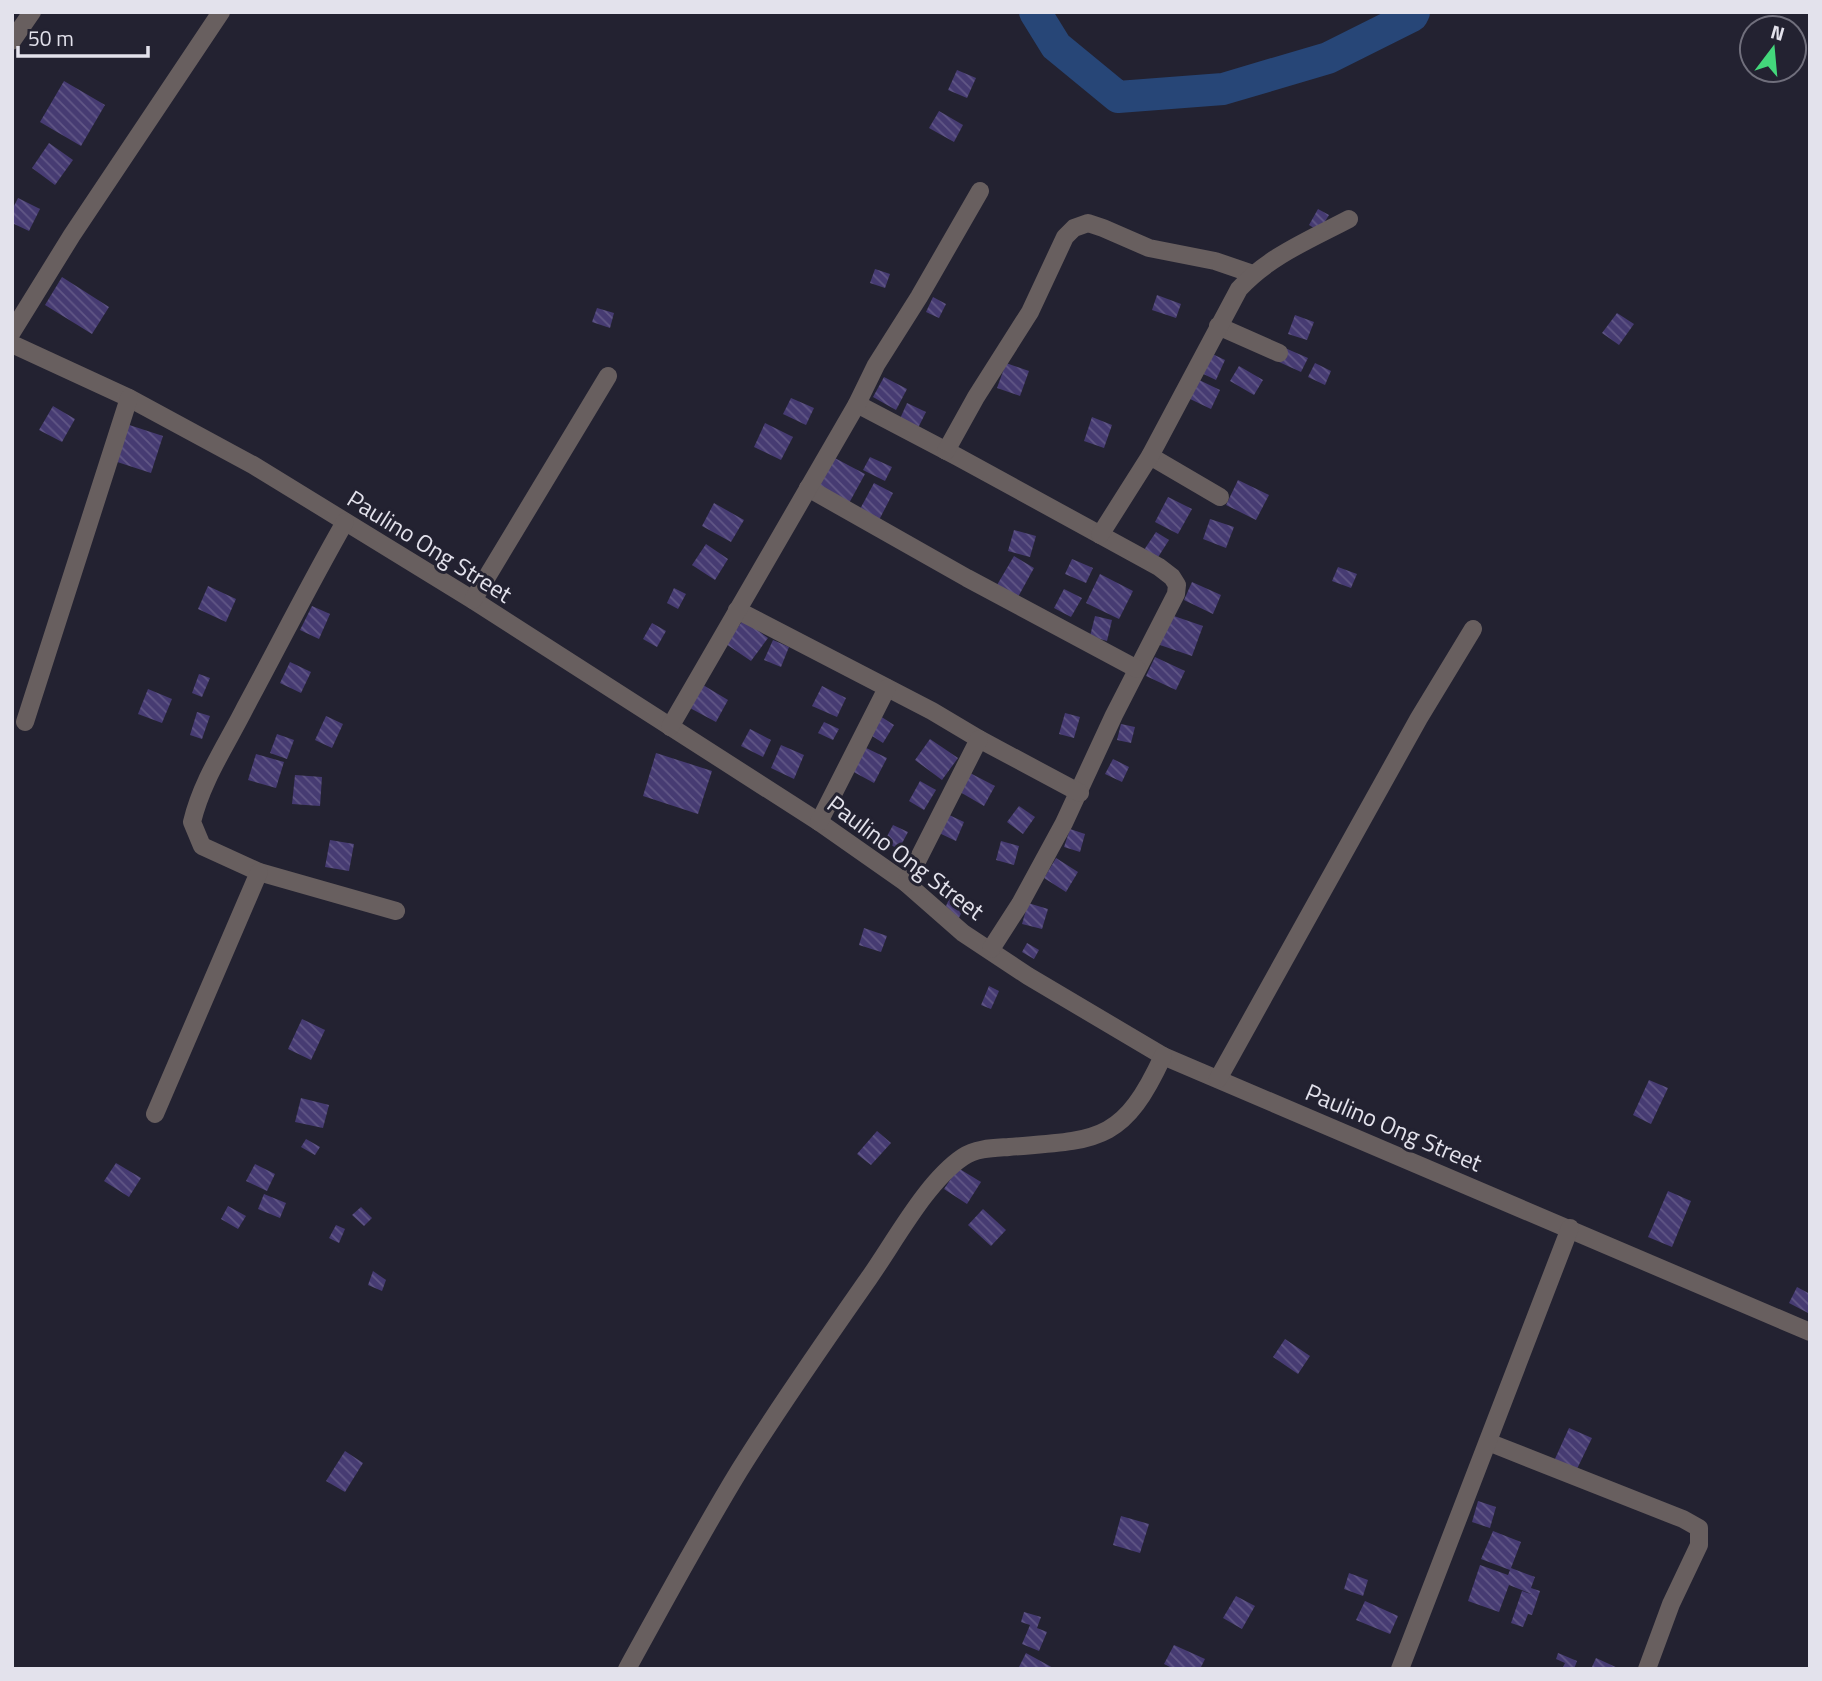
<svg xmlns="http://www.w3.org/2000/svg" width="1822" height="1681" font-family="'Titillium Web',sans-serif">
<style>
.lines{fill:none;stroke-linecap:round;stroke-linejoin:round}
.river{stroke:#274677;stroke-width:32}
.building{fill:url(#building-back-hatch)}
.minor{stroke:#685f5f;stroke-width:18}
.labels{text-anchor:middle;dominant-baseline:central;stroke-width:6;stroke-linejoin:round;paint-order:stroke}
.street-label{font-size:24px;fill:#e3e2ec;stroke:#232231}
</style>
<defs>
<pattern id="building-back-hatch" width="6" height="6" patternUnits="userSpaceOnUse" patternTransform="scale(1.75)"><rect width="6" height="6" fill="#463b72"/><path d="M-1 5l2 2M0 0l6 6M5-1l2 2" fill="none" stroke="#615786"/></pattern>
</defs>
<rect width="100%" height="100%" fill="#232231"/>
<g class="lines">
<polyline class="river" points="1035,12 1056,46 1118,97 1223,89 1328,58 1412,16 1414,12"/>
</g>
<g class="building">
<polygon points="957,70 976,78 967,98 948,90"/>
<polygon points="64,81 105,105 81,146 40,122"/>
<polygon points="939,111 963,125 954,142 929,128"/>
<polygon points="49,143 73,160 55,185 32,168"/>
<polygon points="18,198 40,209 29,231 12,223 12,210"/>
<polygon points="1318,209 1329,215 1319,231 1309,225"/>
<polygon points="875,269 890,274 885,288 870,283"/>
<polygon points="62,277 109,307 92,334 45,305"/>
<polygon points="1157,295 1181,304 1176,318 1152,310"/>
<polygon points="933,297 946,304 939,318 926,312"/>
<polygon points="597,308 614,313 610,328 592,322"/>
<polygon points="1617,313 1634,324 1619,345 1602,333"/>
<polygon points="1295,315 1314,322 1307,340 1288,334"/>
<polygon points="1285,348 1308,358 1301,372 1279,362"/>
<polygon points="1206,351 1225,360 1216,380 1197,371"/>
<polygon points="1006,363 1029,371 1020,396 997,388"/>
<polygon points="1315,363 1331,371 1325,385 1308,377"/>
<polygon points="1239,366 1263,380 1254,395 1230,381"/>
<polygon points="884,377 907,389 896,410 873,397"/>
<polygon points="1197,379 1220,390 1211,409 1188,398"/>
<polygon points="791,398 814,408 806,425 783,414"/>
<polygon points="907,403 926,412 917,430 899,421"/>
<polygon points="53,406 75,419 62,442 39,430"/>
<polygon points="1092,417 1112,425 1104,448 1084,441"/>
<polygon points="120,422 163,436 151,473 108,459"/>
<polygon points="765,423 793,437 781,460 754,447"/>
<polygon points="829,455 865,474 848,505 813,486"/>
<polygon points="870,457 892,467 885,481 863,470"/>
<polygon points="1238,480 1269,495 1256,520 1226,505"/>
<polygon points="874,483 893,493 878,522 859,511"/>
<polygon points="1168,497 1192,509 1178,534 1155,522"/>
<polygon points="714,503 744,520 731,542 702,526"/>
<polygon points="1210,519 1234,527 1226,548 1203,539"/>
<polygon points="1014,530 1036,536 1030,557 1008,551"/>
<polygon points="1156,532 1169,540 1155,562 1142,553"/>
<polygon points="706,544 728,559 715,580 692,565"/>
<polygon points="1014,556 1034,568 1018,597 997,585"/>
<polygon points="1072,559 1093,568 1086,583 1065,574"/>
<polygon points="1338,567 1357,574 1351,588 1332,581"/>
<polygon points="1100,574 1133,591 1119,619 1086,603"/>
<polygon points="1192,582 1221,595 1213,614 1184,600"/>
<polygon points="208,586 236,599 226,622 198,609"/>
<polygon points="674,588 686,594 678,609 667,603"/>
<polygon points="1064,589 1082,598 1071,617 1054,608"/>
<polygon points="312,606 330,614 319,639 300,630"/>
<polygon points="1171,615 1203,626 1192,656 1160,645"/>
<polygon points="1095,616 1112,620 1107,641 1090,636"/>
<polygon points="743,620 768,638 751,661 726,644"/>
<polygon points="652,623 666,631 657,647 643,639"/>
<polygon points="773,640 789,647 781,667 764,660"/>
<polygon points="1155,657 1185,671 1176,690 1146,676"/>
<polygon points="290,662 311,672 301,693 280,683"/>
<polygon points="199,674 210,678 202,697 192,693"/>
<polygon points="703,685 728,700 716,722 690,708"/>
<polygon points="822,686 846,698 837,717 812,706"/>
<polygon points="148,689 172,699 162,723 138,714"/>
<polygon points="197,712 210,716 202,739 190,735"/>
<polygon points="1065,713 1080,717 1074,738 1059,734"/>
<polygon points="326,716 343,724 332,748 315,740"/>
<polygon points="880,716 894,725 883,743 869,734"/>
<polygon points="824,722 839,729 833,740 818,733"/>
<polygon points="1121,724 1135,727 1131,743 1117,740"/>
<polygon points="750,729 771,740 763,757 741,746"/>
<polygon points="277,734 294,740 287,759 270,753"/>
<polygon points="930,739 958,758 942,780 915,760"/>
<polygon points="781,745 804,755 794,779 771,768"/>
<polygon points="862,746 887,758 874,783 850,770"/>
<polygon points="656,753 712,771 698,814 643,796"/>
<polygon points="256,754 284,762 276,788 248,780"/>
<polygon points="1113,759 1129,767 1122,782 1105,774"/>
<polygon points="970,773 995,786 984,806 960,792"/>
<polygon points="295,775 322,777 320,806 292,804"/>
<polygon points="920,781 936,790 924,810 909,801"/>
<polygon points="1019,806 1035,817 1023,834 1007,822"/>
<polygon points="947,814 964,822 956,841 939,833"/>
<polygon points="893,825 908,832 899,849 884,842"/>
<polygon points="1070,829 1085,834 1080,852 1064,847"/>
<polygon points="330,840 354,844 349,871 325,867"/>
<polygon points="1001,841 1019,846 1014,865 996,860"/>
<polygon points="1056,858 1078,872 1066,892 1044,878"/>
<polygon points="952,892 968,899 958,920 943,913"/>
<polygon points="1028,903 1048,909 1042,929 1022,924"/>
<polygon points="864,928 887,936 881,952 859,945"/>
<polygon points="1027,943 1039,950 1034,959 1022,952"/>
<polygon points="989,986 999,991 991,1009 981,1005"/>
<polygon points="302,1019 325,1030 311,1060 288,1049"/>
<polygon points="1649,1080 1668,1088 1651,1124 1633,1115"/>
<polygon points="301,1098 329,1105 323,1128 295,1122"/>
<polygon points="877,1131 891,1143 871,1165 857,1154"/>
<polygon points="306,1139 320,1147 315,1155 301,1147"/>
<polygon points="116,1163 141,1178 129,1197 104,1181"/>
<polygon points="255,1164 275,1174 267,1191 246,1181"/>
<polygon points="958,1168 981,1182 967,1204 944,1189"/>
<polygon points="1668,1191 1691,1201 1672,1247 1648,1237"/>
<polygon points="264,1194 286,1203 280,1218 258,1209"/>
<polygon points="228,1206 246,1216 238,1229 221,1219"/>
<polygon points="361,1207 372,1218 364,1226 352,1215"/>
<polygon points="983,1209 1006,1230 991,1246 968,1225"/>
<polygon points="336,1225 345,1229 339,1243 329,1238"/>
<polygon points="373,1271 386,1280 382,1291 368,1285"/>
<polygon points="1797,1287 1810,1294 1810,1314 1789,1303"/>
<polygon points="1285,1339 1310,1356 1298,1374 1273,1357"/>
<polygon points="1569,1428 1592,1438 1576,1471 1554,1461"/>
<polygon points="345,1451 363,1463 345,1492 326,1481"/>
<polygon points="1478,1501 1496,1507 1490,1528 1472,1522"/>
<polygon points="1121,1516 1149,1524 1140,1553 1113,1545"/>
<polygon points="1493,1531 1521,1542 1511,1568 1535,1577 1531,1588 1540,1591 1532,1615 1528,1614 1523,1627 1511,1623 1522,1591 1534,1595 1509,1585 1499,1612 1468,1601 1480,1565 1508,1575 1510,1570 1481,1559"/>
<polygon points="1349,1573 1368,1580 1363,1596 1344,1589"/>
<polygon points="1236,1596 1255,1606 1242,1629 1223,1618"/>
<polygon points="1365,1601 1398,1616 1390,1634 1356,1620"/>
<polygon points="1024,1612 1041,1617 1037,1628 1047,1632 1039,1651 1022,1644 1030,1625 1021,1622"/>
<polygon points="1174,1645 1205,1659 1200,1669 1174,1669 1164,1664"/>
<polygon points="1026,1653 1055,1669 1022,1669 1019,1667"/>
<polygon points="1558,1653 1577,1661 1574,1669 1562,1669 1565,1663 1556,1659"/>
<polygon points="1596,1658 1620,1669 1591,1669"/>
</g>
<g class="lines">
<g class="minor">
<polyline points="12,41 32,12"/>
<polyline points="1218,326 1279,353"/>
<polyline points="12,332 72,235 221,12"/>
<polyline points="12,344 129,398 253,465 473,600 819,822 906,883 963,933 1028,976 1163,1056 1810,1332"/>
<polyline points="857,404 958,457 1159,567 1172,577 1177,585 1176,594 1114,715 1064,823 1020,904 991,949"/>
<polyline points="946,451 976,397 1030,312 1065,237 1074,228 1088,223 1103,228 1149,248 1215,261 1253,274"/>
<polyline points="1150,456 1220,497"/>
<polyline points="808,488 967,578 1137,669"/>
<path d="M345,522C310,583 279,645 246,706C227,744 202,780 192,822L202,846L259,872L396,911"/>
<path d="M1100,535L1150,456L1239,289C1269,256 1311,239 1349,219"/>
<polyline points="473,600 608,376"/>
<polyline points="737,610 932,711 979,739 1080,793"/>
<polyline points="25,722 129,398"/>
<polyline points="670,727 857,404 876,365 919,297 980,191"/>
<polyline points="819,822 887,688"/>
<polyline points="906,883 979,739"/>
<polyline points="1218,1079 1419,718 1473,629"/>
<polyline points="155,1114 259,872"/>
<polyline points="1488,1442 1683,1519 1699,1528 1699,1545 1671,1604 1647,1669"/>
<path d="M627,1669C664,1602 700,1535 739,1471C780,1405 825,1341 869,1278C895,1241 927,1181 963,1157C976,1148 995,1148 1009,1147C1098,1140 1123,1143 1163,1056"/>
<polyline points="1400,1669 1570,1228"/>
</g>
</g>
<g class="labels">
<g class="street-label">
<text transform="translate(430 546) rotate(32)">Paulino Ong Street</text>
<text transform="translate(906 857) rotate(37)">Paulino Ong Street</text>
<text transform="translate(1394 1127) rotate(23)">Paulino Ong Street</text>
</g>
</g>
<rect width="1822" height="1681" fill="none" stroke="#e3e2ec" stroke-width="28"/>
<g transform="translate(1773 49) rotate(16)"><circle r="33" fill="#232231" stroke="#706f7c" stroke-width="2"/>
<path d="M0-5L12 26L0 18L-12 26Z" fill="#43d77b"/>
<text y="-10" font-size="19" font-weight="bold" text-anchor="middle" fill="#e3e2ec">N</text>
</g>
<path d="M18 46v10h130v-10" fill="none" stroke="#e3e2ec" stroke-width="3.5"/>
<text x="28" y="46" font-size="21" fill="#e3e2ec" stroke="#232231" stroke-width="5" paint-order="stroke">50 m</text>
</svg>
